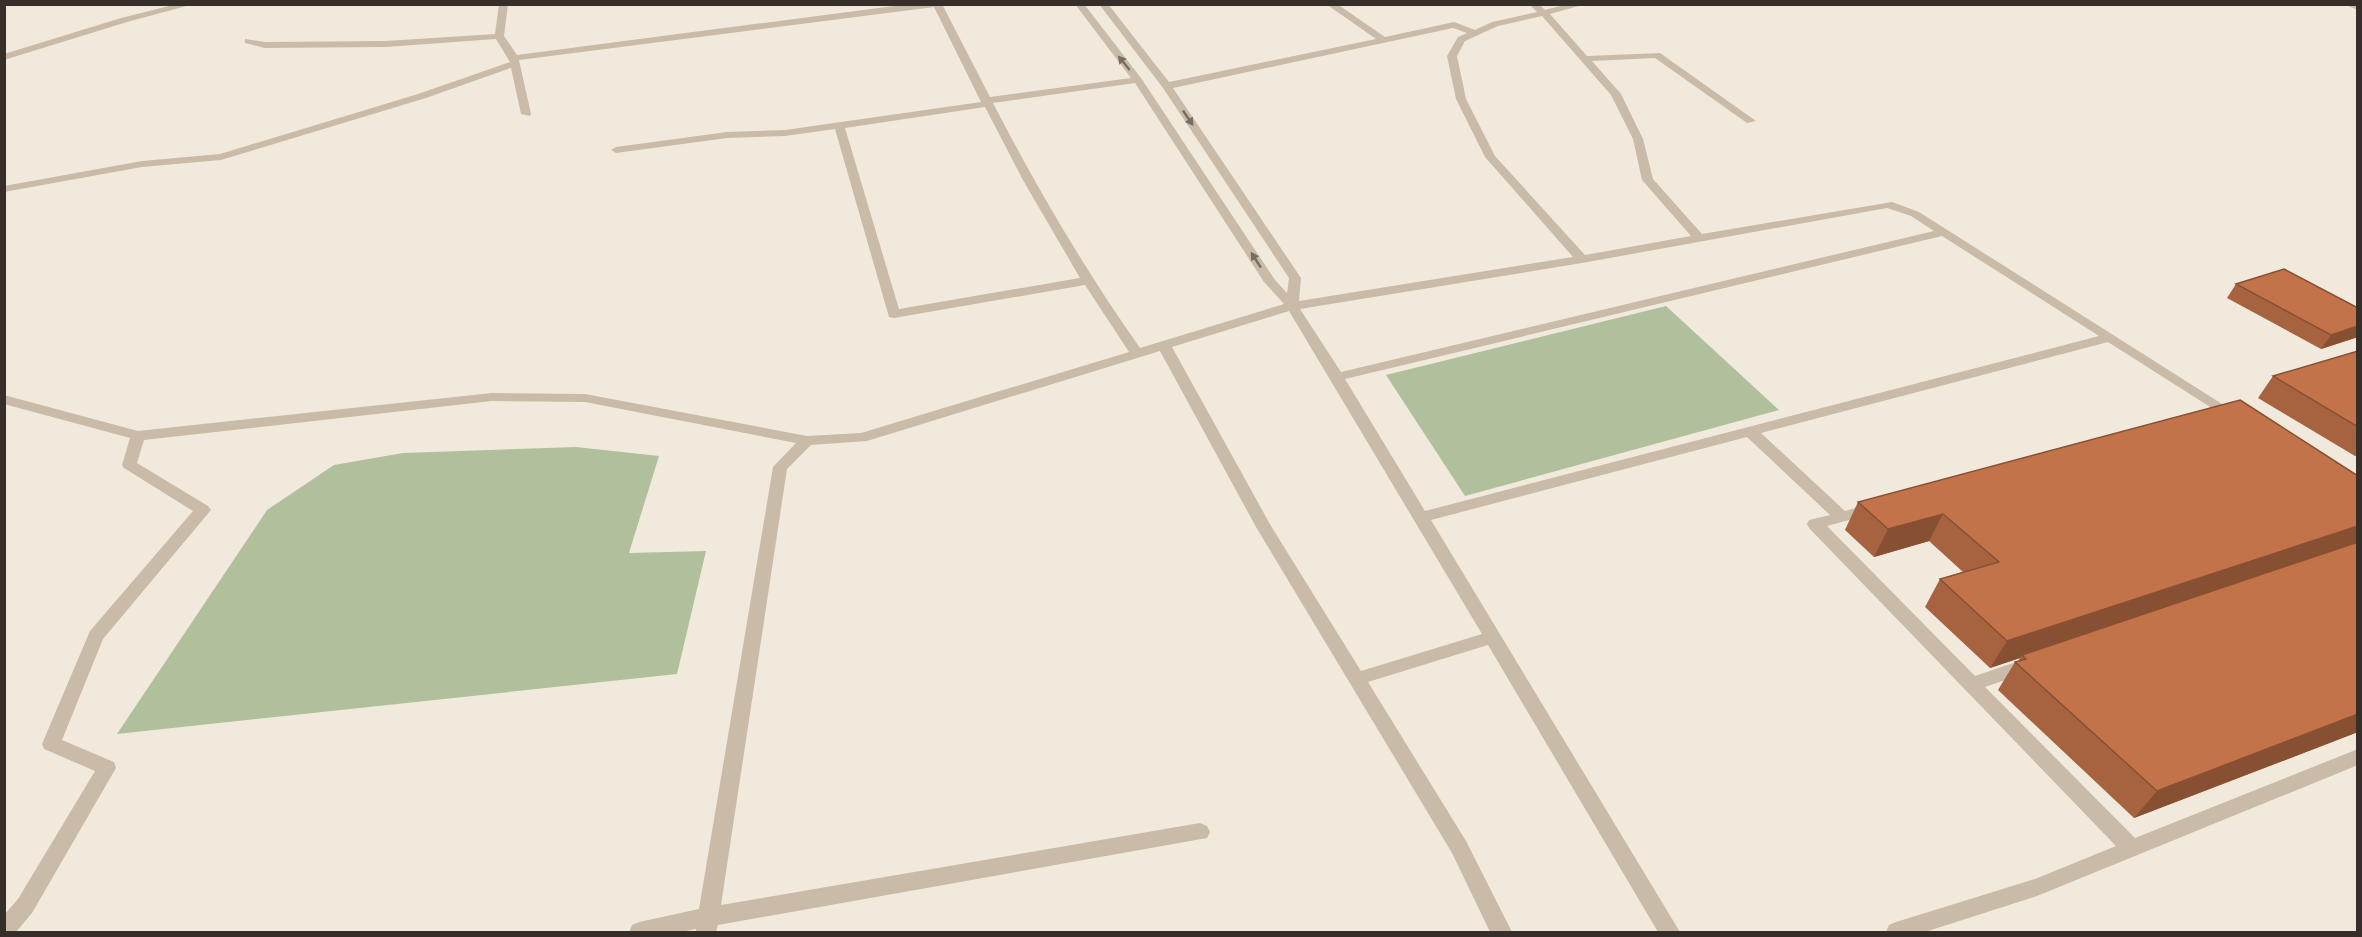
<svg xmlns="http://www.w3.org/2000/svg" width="2362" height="937" font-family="Jost,sans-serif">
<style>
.green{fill:#b0c09c}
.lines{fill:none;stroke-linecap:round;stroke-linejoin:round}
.minor{fill:#c9bba8;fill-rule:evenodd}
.wall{fill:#a7633f}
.shaded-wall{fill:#885033}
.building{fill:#c27349;stroke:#885033;stroke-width:1.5}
.oneway{fill:#786d62}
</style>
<rect width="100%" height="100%" fill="#f1eadc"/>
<g class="green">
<polygon points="1666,306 1779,410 1465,496 1386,375"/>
<polygon points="576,447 659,456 629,553 706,551 677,674 117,734 267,510 334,465 403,453"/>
</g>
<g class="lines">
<g class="minor">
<polygon points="177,4 194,4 127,22 4,60 4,54 121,18"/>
<path d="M499,4H508L504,36L517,55L909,4H942L990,97L1131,78L1075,4H1084L1141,78L1275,280L1287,293L1289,278L1163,88L1099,4H1108L1169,82L1376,39L1326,4H1337L1385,37L1454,22L1475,30L1492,22L1537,12L1529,4H1539L1545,10L1568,4H1586L1550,14L1587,56L1660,53L1756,121L1747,123L1655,58L1592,61L1621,94L1643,139L1653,179L1702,234L1892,202L1919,212L2241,416L2239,419H2229L2108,342L1761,433L1845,511L1870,504L1875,505L1878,509L1875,513L1827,526L1975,676L2028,658L2034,660L2037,665L2034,670L1985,687L2135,838L2358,749V765L2037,896L1925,932H1886L1889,925L1896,922L2035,879L2116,846L1809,528L1807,524L1809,520L1830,515L1747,437L1431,520L1680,932H1658L1488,645L1368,682L1466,841L1512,932H1490L1452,853L1256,527L1160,351L867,441L811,445L787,469L721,905L1200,823L1207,826L1210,832L1207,838L718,925L716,932H696V929L681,932H629L632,925L639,922L699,909L773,467L796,443L585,402L492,401L144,440L137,463L208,506L211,510L103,639L62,740L114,762L116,768L32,913L16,932H4V915L18,899L95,771L44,749L42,744L90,631L193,511L124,468L122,465L130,438L4,404V395L138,431L492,393L585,394L807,436L861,433L1129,352L1085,285L894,318L889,317L835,129L785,136L727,138L616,153L611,150L616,147L727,132L785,130L981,102L934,7L519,60L531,114L530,116L521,114L511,68L426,98L221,160L142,167L4,192V186L142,161L220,154L418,94L510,62L496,39L386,47L265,48L245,43V39L265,42L386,41L495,34ZM1542,16L1611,95L1633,139L1642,180L1691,236L1585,255L1495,156L1466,99L1457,56L1465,41L1498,26ZM1453,28L1467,33L1458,37L1447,56L1456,99L1485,157L1573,257L1299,301L1301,278L1173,88ZM1135,83L1264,282L1284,304L1140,348C1085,270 1037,188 993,103ZM985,107L1024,182L1080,278L899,309L845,128ZM1887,208L1911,216L1934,231L1341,372L1300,309L1582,263ZM1942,236L2099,336L1425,511L1345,379ZM1289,311L1482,634L1361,671L1271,526L1172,347Z"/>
<polygon points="2347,4 2358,4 2358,10 2348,6"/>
</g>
</g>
<g class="wall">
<polygon points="2236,284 2358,308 2358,337 2321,349 2227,298"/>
<polygon points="2358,351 2358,455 2355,456 2258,398 2273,376"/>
<polygon points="2358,476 2358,732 2134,818 1998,690 2015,662 2018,661 2020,658 1990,668 1925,607 1940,579 1963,572 1929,541 1874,557 1845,530 1858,502"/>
</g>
<g class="shaded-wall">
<polygon points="2358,326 2358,337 2321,349 2331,335"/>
<polygon points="1943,514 1929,541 1874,557 1888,529"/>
<polygon points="2358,526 2358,546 2022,655 2020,658 1990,668 2007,641"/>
<polygon points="2358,714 2358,732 2134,818 2157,791"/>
</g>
<g class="building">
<polygon points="2284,269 2358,308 2358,326 2331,335 2236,284"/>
<polygon points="2358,351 2358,427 2273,376"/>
<polygon points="2240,400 2358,476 2358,526 2007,641 1940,579 1999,562 1943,514 1888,529 1858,502"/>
<polygon points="2358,542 2358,714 2157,791 2015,662 2026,659 2022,655"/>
</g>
<defs><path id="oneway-solid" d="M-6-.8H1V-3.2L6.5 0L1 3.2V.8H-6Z" transform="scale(1.5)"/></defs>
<g class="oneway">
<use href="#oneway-solid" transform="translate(1124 63) rotate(-129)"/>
<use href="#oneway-solid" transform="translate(1188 118) rotate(56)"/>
<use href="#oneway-solid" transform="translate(1256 260) rotate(-123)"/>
</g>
<rect width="2362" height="937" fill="none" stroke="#362e28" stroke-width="12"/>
</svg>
